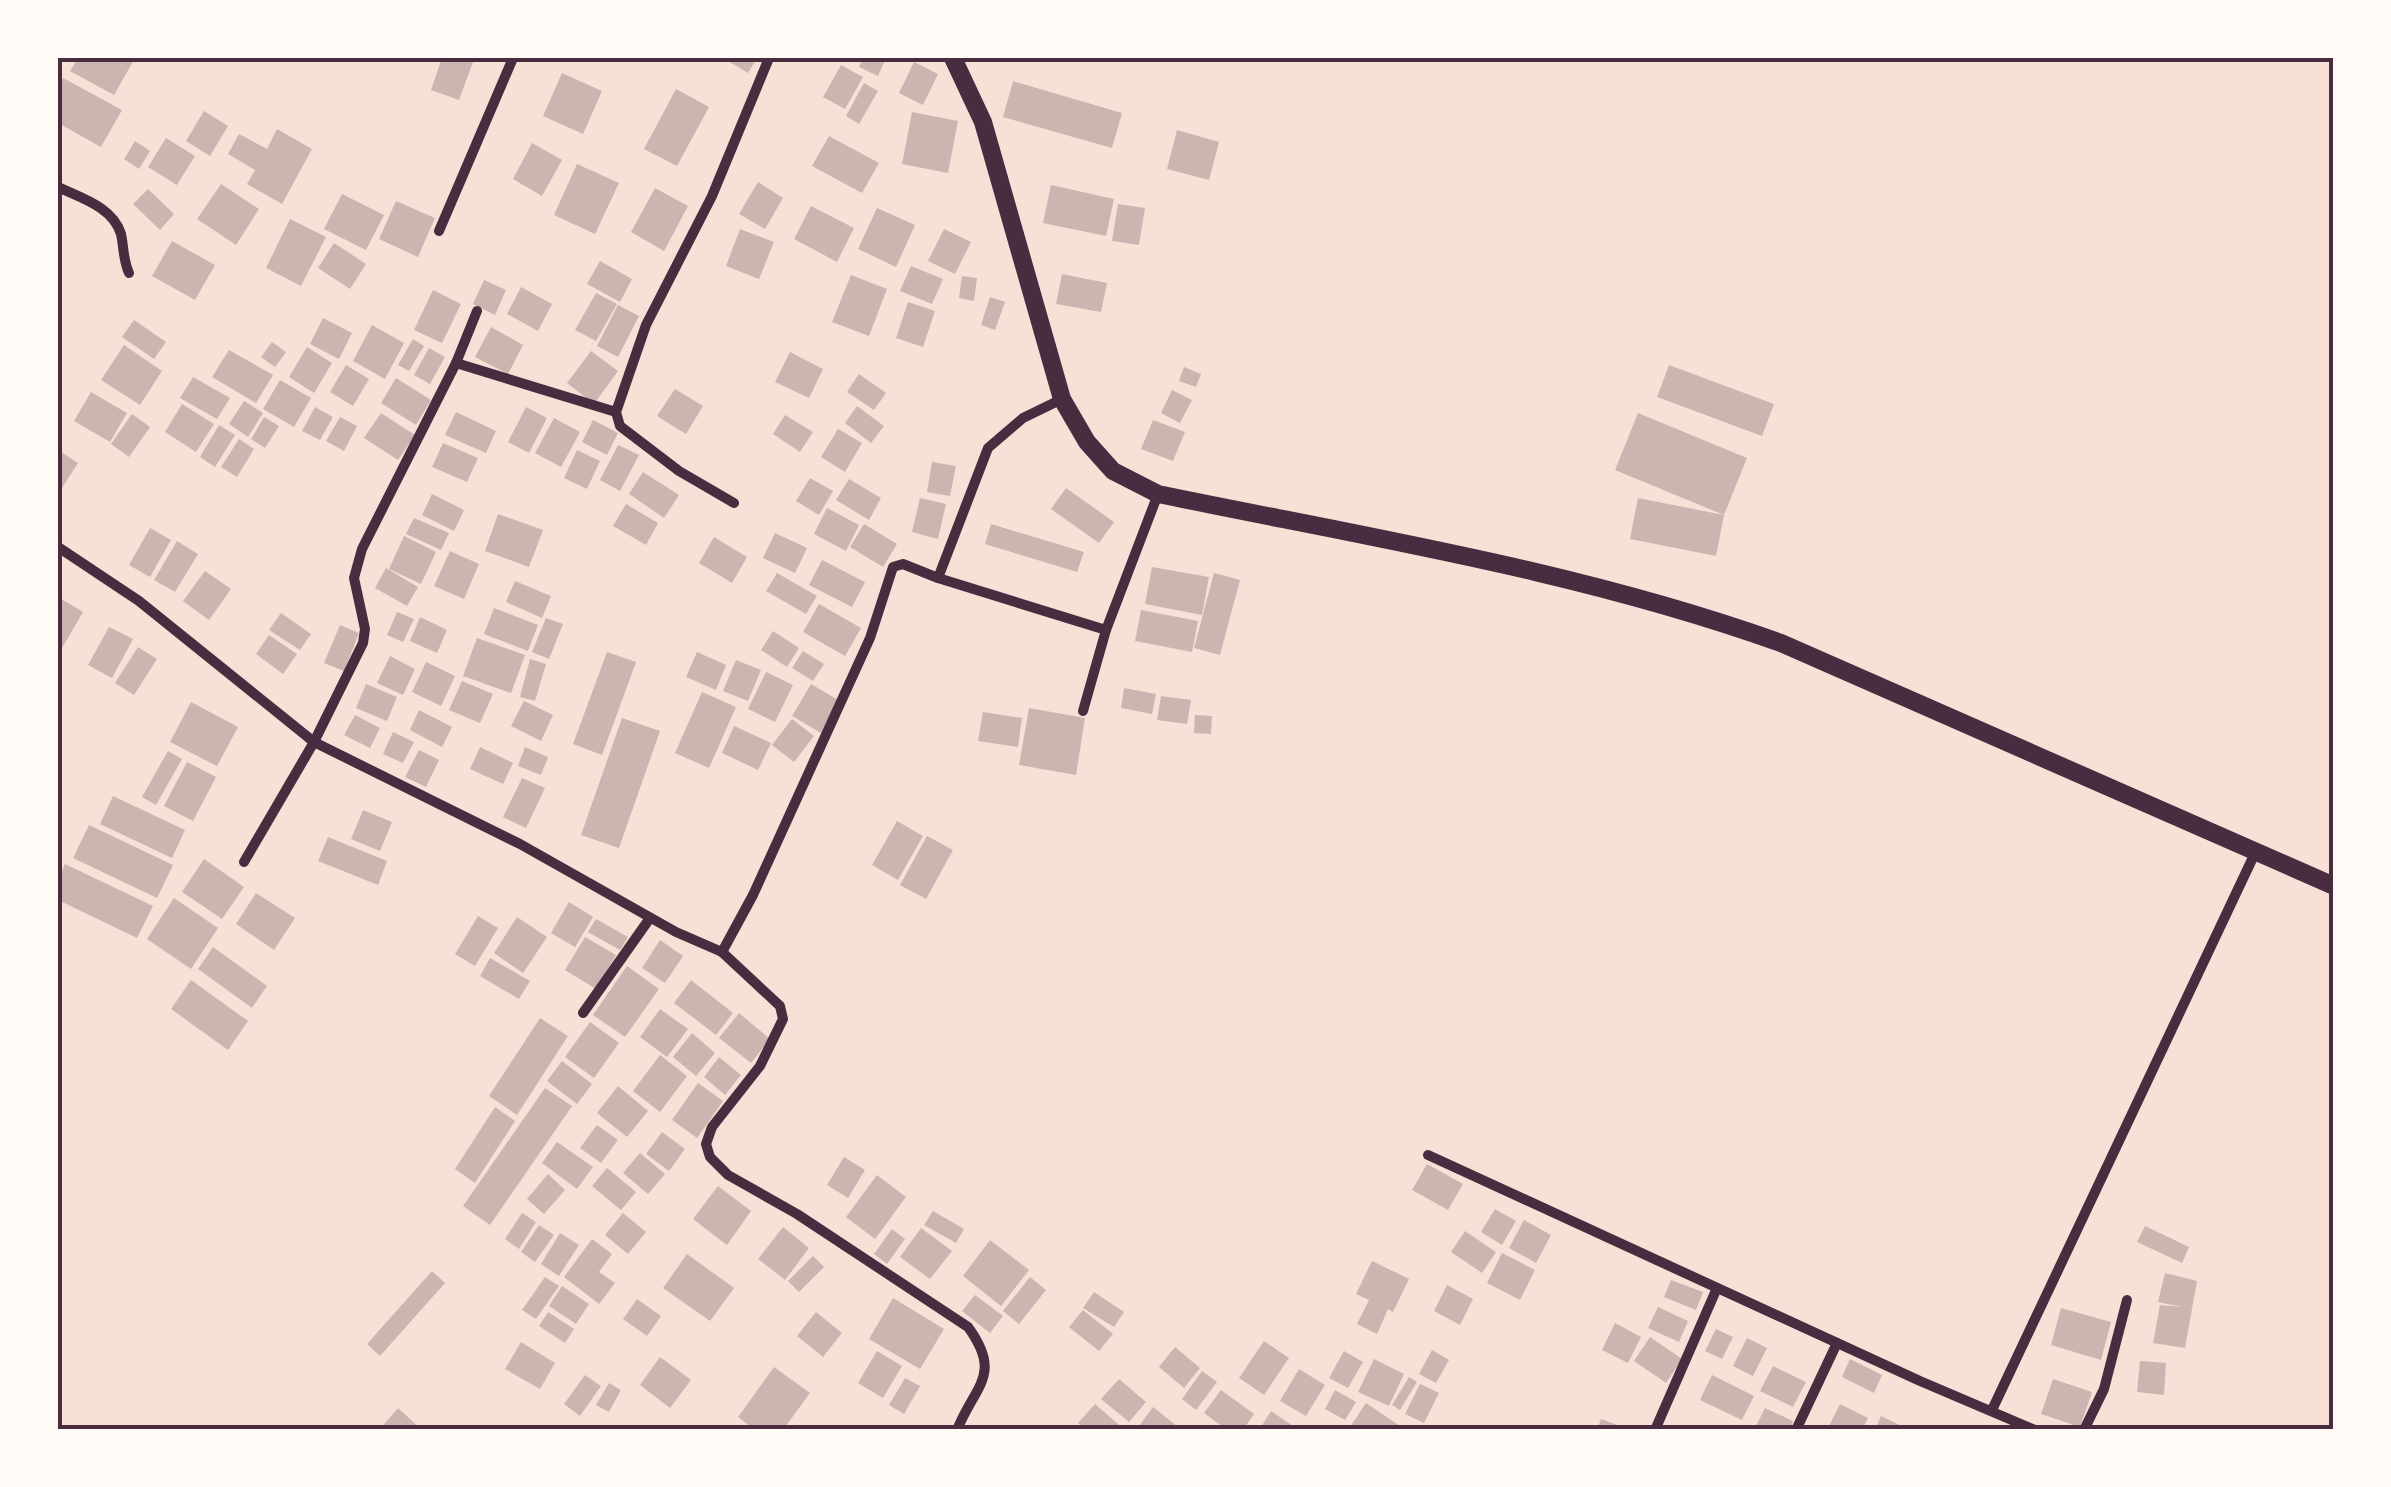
<svg xmlns="http://www.w3.org/2000/svg" width="2391" height="1487" font-family="Poppins,sans-serif">
<style>
.building{fill:#ccb4b1}
.lines{fill:none;stroke-linecap:round;stroke-linejoin:round}
.minor{stroke:#4a2c40;stroke-width:10}
.tertiary{stroke:#4a2c40;stroke-width:18}
.neatline{fill:none;stroke:#4a2c40;stroke-width:4}
</style>
<rect width="100%" height="100%" fill="#f7e1d7"/>
<g class="building">
<polygon points="78,58 135,58 114,95 70,71"/>
<polygon points="442,58 461,58 473,62 459,100 431,90"/>
<polygon points="723,58 757,58 748,73"/>
<polygon points="863,58 886,58 878,76 859,67"/>
<polygon points="914,62 938,74 923,105 899,93"/>
<polygon points="841,65 863,77 845,109 823,97"/>
<polygon points="562,73 602,91 583,134 543,116"/>
<polygon points="63,78 122,110 101,147 58,123 58,89"/>
<polygon points="1013,81 1122,113 1112,148 1003,117"/>
<polygon points="864,83 878,91 859,124 846,116"/>
<polygon points="676,89 709,107 677,166 644,149"/>
<polygon points="204,111 228,126 210,156 186,141"/>
<polygon points="912,112 958,121 948,173 902,164"/>
<polygon points="277,129 312,149 282,204 247,184 255,170 228,154 239,134 267,149"/>
<polygon points="1177,130 1219,142 1209,180 1167,169"/>
<polygon points="829,136 879,163 862,193 812,166"/>
<polygon points="166,138 195,156 177,185 148,167"/>
<polygon points="135,141 150,151 139,169 124,159"/>
<polygon points="532,143 562,160 542,196 513,179"/>
<polygon points="577,164 619,183 595,234 554,215"/>
<polygon points="758,182 783,198 765,229 739,214"/>
<polygon points="221,184 259,209 236,245 197,219"/>
<polygon points="1051,185 1114,199 1106,236 1043,223"/>
<polygon points="655,188 688,206 664,251 631,232"/>
<polygon points="148,189 174,214 160,230 133,204"/>
<polygon points="342,194 384,215 366,250 324,229"/>
<polygon points="396,201 435,218 418,257 379,239"/>
<polygon points="1118,204 1145,208 1139,245 1112,241"/>
<polygon points="811,206 854,228 837,262 794,239"/>
<polygon points="877,208 915,225 896,267 858,249"/>
<polygon points="290,219 326,237 301,286 266,268"/>
<polygon points="740,229 774,242 759,279 726,266"/>
<polygon points="944,229 971,242 955,274 928,261"/>
<polygon points="172,241 215,265 195,300 152,276"/>
<polygon points="334,243 366,264 350,289 318,268"/>
<polygon points="600,261 632,279 620,302 587,284"/>
<polygon points="911,266 943,279 932,304 900,291"/>
<polygon points="1062,274 1107,283 1101,312 1056,304"/>
<polygon points="851,275 887,289 869,336 832,322"/>
<polygon points="962,276 977,278 974,301 959,298"/>
<polygon points="484,280 506,290 495,315 473,304"/>
<polygon points="521,287 552,304 538,331 507,314"/>
<polygon points="433,290 461,304 442,343 414,330"/>
<polygon points="596,293 617,304 596,341 575,330"/>
<polygon points="990,297 1005,302 995,330 981,325"/>
<polygon points="908,302 935,311 923,347 896,338"/>
<polygon points="618,305 639,316 618,357 597,346"/>
<polygon points="323,318 352,333 339,359 310,344"/>
<polygon points="134,320 166,342 154,359 122,337"/>
<polygon points="372,325 404,343 385,379 353,361"/>
<polygon points="491,327 523,345 508,374 475,357"/>
<polygon points="413,339 424,346 409,371 398,365"/>
<polygon points="272,342 286,352 275,367 261,357"/>
<polygon points="124,345 162,371 140,405 101,380"/>
<polygon points="307,347 332,363 314,393 289,377"/>
<polygon points="429,348 445,357 430,384 414,375"/>
<polygon points="229,350 273,375 256,403 212,377"/>
<polygon points="591,351 618,371 594,404 567,383"/>
<polygon points="790,352 823,369 809,398 775,382"/>
<polygon points="346,365 369,379 353,406 330,392"/>
<polygon points="1669,365 1774,404 1762,436 1657,397"/>
<polygon points="1184,367 1201,374 1196,387 1179,381"/>
<polygon points="859,374 886,393 874,410 847,392"/>
<polygon points="193,377 230,398 217,419 180,398"/>
<polygon points="396,378 431,400 416,425 381,403"/>
<polygon points="280,380 311,398 294,427 263,409"/>
<polygon points="675,389 703,406 686,434 657,416"/>
<polygon points="1172,390 1192,400 1180,423 1161,413"/>
<polygon points="91,392 127,413 110,442 74,421"/>
<polygon points="244,401 263,413 248,437 229,424"/>
<polygon points="182,404 214,424 196,452 165,432"/>
<polygon points="857,406 884,426 871,443 845,423"/>
<polygon points="315,407 333,417 320,440 302,431"/>
<polygon points="526,407 547,418 529,453 508,442"/>
<polygon points="456,412 496,431 486,453 445,435"/>
<polygon points="381,413 415,435 398,460 364,438"/>
<polygon points="1638,413 1747,458 1724,515 1716,556 1630,539 1638,498 1724,515 1615,470"/>
<polygon points="132,414 150,427 129,457 111,444"/>
<polygon points="785,415 813,432 800,452 773,434"/>
<polygon points="264,417 279,426 265,448 251,439"/>
<polygon points="340,417 357,426 344,451 326,441"/>
<polygon points="554,418 580,432 561,467 535,453"/>
<polygon points="593,420 618,433 607,455 582,442"/>
<polygon points="1153,420 1185,432 1173,461 1141,449"/>
<polygon points="219,425 235,435 215,467 200,457"/>
<polygon points="838,429 862,443 845,472 821,457"/>
<polygon points="239,439 254,449 237,477 221,467"/>
<polygon points="443,443 478,458 467,482 432,467"/>
<polygon points="618,445 639,455 620,491 600,480"/>
<polygon points="58,450 78,463 62,488 58,485"/>
<polygon points="577,450 600,461 587,489 564,478"/>
<polygon points="932,462 956,466 950,496 927,492"/>
<polygon points="643,472 679,495 664,518 629,494"/>
<polygon points="810,478 833,491 819,515 796,501"/>
<polygon points="849,479 881,498 869,520 836,500"/>
<polygon points="1066,488 1114,522 1099,543 1051,509"/>
<polygon points="432,494 464,510 454,531 422,515"/>
<polygon points="920,498 946,504 938,539 912,532"/>
<polygon points="626,504 658,523 646,545 613,526"/>
<polygon points="827,508 859,525 846,551 814,534"/>
<polygon points="498,514 543,530 529,567 485,551"/>
<polygon points="414,518 449,533 441,550 406,534"/>
<polygon points="864,524 897,544 883,567 850,547"/>
<polygon points="991,524 1084,552 1077,572 985,544"/>
<polygon points="150,528 171,540 150,577 129,565"/>
<polygon points="775,533 807,548 795,573 763,558"/>
<polygon points="404,536 436,552 421,584 389,569"/>
<polygon points="714,537 747,557 732,583 699,563"/>
<polygon points="177,541 198,554 175,592 154,580"/>
<polygon points="450,551 479,564 464,599 434,586"/>
<polygon points="822,560 865,582 852,607 809,585"/>
<polygon points="1152,567 1209,577 1202,615 1145,604"/>
<polygon points="386,568 418,587 407,606 375,588"/>
<polygon points="205,571 231,589 209,620 183,601"/>
<polygon points="777,573 817,596 806,614 766,591"/>
<polygon points="1214,573 1240,580 1220,655 1194,648"/>
<polygon points="515,581 551,596 542,618 506,602"/>
<polygon points="58,597 83,612 62,648 58,645"/>
<polygon points="819,604 861,628 845,656 803,632"/>
<polygon points="494,608 538,625 528,651 484,634"/>
<polygon points="1141,610 1198,621 1192,652 1135,641"/>
<polygon points="397,612 414,619 403,642 387,635"/>
<polygon points="281,613 311,634 300,650 269,630"/>
<polygon points="420,617 447,630 437,653 410,641"/>
<polygon points="546,618 563,624 549,659 532,652"/>
<polygon points="340,625 359,633 344,671 324,663"/>
<polygon points="109,627 133,639 112,678 88,665"/>
<polygon points="773,631 799,648 787,667 761,650"/>
<polygon points="269,635 297,654 283,674 256,654"/>
<polygon points="477,638 525,655 511,693 463,676"/>
<polygon points="138,647 157,659 134,695 115,683"/>
<polygon points="803,651 824,664 813,681 792,668"/>
<polygon points="607,652 636,662 602,755 573,744"/>
<polygon points="697,652 726,665 716,690 686,677"/>
<polygon points="390,656 415,669 403,695 377,683"/>
<polygon points="530,659 546,664 535,701 520,697"/>
<polygon points="736,660 761,670 748,701 723,691"/>
<polygon points="426,662 455,676 441,706 412,692"/>
<polygon points="766,672 793,685 775,722 748,709"/>
<polygon points="462,681 493,694 480,723 449,710"/>
<polygon points="366,684 397,697 387,721 356,708"/>
<polygon points="811,684 840,701 821,733 792,716"/>
<polygon points="1124,688 1156,694 1152,714 1121,708"/>
<polygon points="702,692 736,707 709,768 675,753"/>
<polygon points="1161,696 1191,700 1187,724 1157,720"/>
<polygon points="524,701 553,715 541,741 511,726"/>
<polygon points="191,702 238,727 217,766 170,742"/>
<polygon points="1029,708 1085,718 1076,775 1019,765"/>
<polygon points="419,710 452,727 442,747 410,730"/>
<polygon points="983,712 1022,718 1018,747 978,741"/>
<polygon points="355,715 380,728 370,748 344,735"/>
<polygon points="1195,715 1212,716 1211,734 1194,733"/>
<polygon points="622,718 660,731 619,848 581,835"/>
<polygon points="792,719 814,736 794,762 772,745"/>
<polygon points="734,726 771,743 758,770 722,753"/>
<polygon points="393,732 414,742 403,763 383,754"/>
<polygon points="480,747 513,763 503,784 470,769"/>
<polygon points="525,747 548,757 541,775 518,766"/>
<polygon points="419,750 439,760 426,787 405,777"/>
<polygon points="168,751 182,759 156,805 142,797"/>
<polygon points="187,762 216,777 193,821 164,806"/>
<polygon points="522,778 545,788 526,828 503,817"/>
<polygon points="113,796 185,830 172,858 100,824"/>
<polygon points="363,810 392,822 380,851 351,839"/>
<polygon points="897,821 923,836 898,880 872,865"/>
<polygon points="89,825 173,865 157,898 73,858"/>
<polygon points="927,836 953,850 926,899 900,885"/>
<polygon points="328,837 387,861 378,885 318,861"/>
<polygon points="204,859 244,887 222,919 182,892"/>
<polygon points="65,864 153,906 137,938 58,900 58,881"/>
<polygon points="256,893 295,918 274,950 236,924"/>
<polygon points="174,898 218,928 191,969 147,939"/>
<polygon points="569,902 593,917 575,947 551,933"/>
<polygon points="478,916 498,928 475,966 455,954"/>
<polygon points="517,917 547,937 523,973 494,953"/>
<polygon points="596,919 628,937 620,950 588,932"/>
<polygon points="585,937 616,955 596,989 565,970"/>
<polygon points="660,940 683,956 665,983 642,968"/>
<polygon points="213,947 267,986 252,1008 198,969"/>
<polygon points="490,958 530,981 519,999 480,976"/>
<polygon points="627,966 659,989 625,1037 593,1015"/>
<polygon points="191,980 248,1021 228,1050 171,1009"/>
<polygon points="691,980 733,1013 716,1035 674,1003"/>
<polygon points="660,1009 688,1029 667,1057 640,1037"/>
<polygon points="739,1013 770,1039 751,1063 719,1038"/>
<polygon points="540,1018 568,1036 517,1115 489,1096"/>
<polygon points="590,1022 619,1043 594,1078 565,1057"/>
<polygon points="692,1033 715,1053 696,1076 673,1057"/>
<polygon points="660,1055 687,1076 660,1112 633,1091"/>
<polygon points="719,1057 741,1075 725,1095 704,1077"/>
<polygon points="562,1061 592,1084 577,1104 547,1081"/>
<polygon points="698,1083 723,1101 697,1138 672,1120"/>
<polygon points="618,1086 648,1111 627,1137 597,1113"/>
<polygon points="545,1088 572,1106 490,1225 463,1206"/>
<polygon points="495,1107 515,1121 475,1183 455,1169"/>
<polygon points="597,1125 618,1140 601,1163 580,1148"/>
<polygon points="662,1132 685,1149 669,1171 646,1154"/>
<polygon points="557,1142 593,1167 577,1189 542,1163"/>
<polygon points="640,1153 665,1174 648,1194 623,1173"/>
<polygon points="844,1157 865,1170 848,1198 827,1185"/>
<polygon points="1427,1164 1463,1184 1448,1210 1412,1190"/>
<polygon points="607,1168 636,1192 621,1210 592,1186"/>
<polygon points="548,1174 565,1190 544,1214 527,1199"/>
<polygon points="877,1175 906,1197 875,1239 846,1217"/>
<polygon points="718,1186 751,1211 727,1245 693,1219"/>
<polygon points="1495,1209 1516,1221 1502,1245 1481,1232"/>
<polygon points="933,1211 964,1229 956,1243 924,1225"/>
<polygon points="522,1213 536,1222 519,1249 505,1239"/>
<polygon points="623,1213 646,1232 628,1254 605,1235"/>
<polygon points="1524,1220 1551,1235 1536,1263 1509,1248"/>
<polygon points="539,1225 554,1235 535,1262 521,1252"/>
<polygon points="2145,1226 2189,1247 2182,1263 2137,1242"/>
<polygon points="783,1227 809,1248 785,1280 758,1259"/>
<polygon points="921,1228 952,1251 930,1279 900,1257"/>
<polygon points="892,1229 905,1239 887,1264 874,1254"/>
<polygon points="1465,1231 1496,1252 1482,1273 1451,1252"/>
<polygon points="560,1233 579,1245 559,1276 541,1264"/>
<polygon points="592,1239 612,1254 599,1272 615,1283 599,1304 564,1277"/>
<polygon points="990,1240 1029,1270 1001,1306 963,1276"/>
<polygon points="1502,1253 1535,1270 1520,1300 1487,1283"/>
<polygon points="687,1254 734,1288 710,1321 663,1288"/>
<polygon points="813,1256 824,1267 799,1292 788,1281"/>
<polygon points="1372,1261 1409,1279 1393,1312 1388,1309 1377,1334 1357,1324 1369,1300 1356,1294"/>
<polygon points="432,1271 445,1283 380,1356 367,1344"/>
<polygon points="2165,1273 2197,1281 2185,1348 2153,1343 2160,1305 2182,1307 2158,1302"/>
<polygon points="545,1277 559,1286 536,1319 522,1310"/>
<polygon points="1030,1277 1046,1290 1019,1324 1003,1311"/>
<polygon points="1671,1280 1703,1292 1696,1310 1664,1297"/>
<polygon points="1447,1285 1473,1299 1460,1325 1434,1311"/>
<polygon points="562,1286 589,1304 576,1324 549,1306"/>
<polygon points="1094,1292 1124,1312 1114,1327 1083,1308"/>
<polygon points="975,1295 1003,1316 990,1333 962,1311"/>
<polygon points="893,1298 944,1329 920,1369 869,1339"/>
<polygon points="637,1299 661,1316 647,1336 623,1319"/>
<polygon points="1658,1307 1688,1321 1679,1342 1648,1328"/>
<polygon points="2061,1308 2111,1322 2101,1360 2051,1345"/>
<polygon points="1083,1310 1113,1334 1099,1351 1069,1327"/>
<polygon points="548,1312 574,1329 565,1343 539,1326"/>
<polygon points="816,1312 842,1333 823,1357 797,1336"/>
<polygon points="1615,1323 1641,1337 1628,1363 1602,1350"/>
<polygon points="1716,1329 1733,1337 1722,1359 1705,1351"/>
<polygon points="1650,1337 1682,1359 1666,1383 1634,1361"/>
<polygon points="1747,1338 1767,1348 1753,1376 1733,1366"/>
<polygon points="1264,1341 1289,1358 1264,1395 1239,1378"/>
<polygon points="521,1342 555,1363 540,1389 505,1369"/>
<polygon points="1175,1347 1200,1368 1184,1388 1159,1367"/>
<polygon points="1432,1350 1449,1360 1436,1383 1419,1374"/>
<polygon points="877,1351 902,1366 883,1398 858,1383"/>
<polygon points="1344,1351 1363,1362 1348,1388 1329,1378"/>
<polygon points="660,1357 691,1380 670,1408 640,1385"/>
<polygon points="1374,1359 1404,1374 1389,1406 1358,1392"/>
<polygon points="1850,1359 1882,1375 1874,1393 1842,1377"/>
<polygon points="2140,1361 2166,1363 2164,1395 2137,1392"/>
<polygon points="1773,1366 1806,1382 1793,1407 1760,1391"/>
<polygon points="774,1367 810,1393 783,1430 755,1430 738,1417"/>
<polygon points="1299,1369 1325,1385 1306,1416 1280,1401"/>
<polygon points="1202,1371 1217,1382 1196,1410 1182,1399"/>
<polygon points="585,1375 601,1386 580,1416 564,1404"/>
<polygon points="1712,1375 1754,1396 1742,1420 1700,1400"/>
<polygon points="1409,1377 1417,1382 1400,1410 1392,1405"/>
<polygon points="905,1378 920,1386 904,1414 889,1405"/>
<polygon points="1119,1379 1146,1402 1129,1422 1101,1399"/>
<polygon points="2053,1379 2092,1392 2080,1427 2041,1414"/>
<polygon points="609,1383 621,1390 609,1412 596,1405"/>
<polygon points="1420,1384 1439,1393 1424,1423 1405,1414"/>
<polygon points="1221,1390 1254,1414 1243,1430 1227,1430 1204,1413"/>
<polygon points="1335,1390 1356,1402 1345,1420 1325,1409"/>
<polygon points="1366,1403 1406,1430 1348,1430"/>
<polygon points="1095,1404 1125,1430 1086,1430 1078,1423"/>
<polygon points="1840,1404 1868,1418 1862,1430 1836,1430 1829,1426"/>
<polygon points="1153,1407 1182,1430 1136,1430"/>
<polygon points="398,1408 422,1430 379,1430"/>
<polygon points="1765,1408 1793,1421 1789,1430 1763,1430 1756,1426"/>
<polygon points="1271,1411 1299,1430 1259,1430"/>
<polygon points="1881,1416 1910,1430 1875,1430"/>
<polygon points="1601,1419 1629,1429 1629,1430 1597,1430"/>
</g>
<g class="lines">
<g class="minor">
<path d="M58,187C81,198 113,207 121,234C124,248 123,260 129,273"/>
<polyline points="439,231 513,58"/>
<polyline points="456,363 616,412"/>
<polyline points="734,503 679,471 620,426 616,412 646,325 712,196 769,58"/>
<polyline points="58,547 139,601 314,742 520,844 676,932 722,952 753,895 870,638 893,567 903,564 938,578 988,448 1023,418 1062,399"/>
<polyline points="938,578 1106,630"/>
<polyline points="1083,711 1106,630 1158,494"/>
<polyline points="244,862 314,742 363,643 365,629 354,578 362,549 456,363 477,311"/>
<path d="M722,952L780,1006L783,1019L760,1066L712,1127L706,1144L710,1157L728,1175L797,1214L968,1327C1003,1375 975,1385 957,1430"/>
<polyline points="583,1013 650,918"/>
<polyline points="1428,1155 1920,1381 2035,1430"/>
<polyline points="1992,1410 2256,851"/>
<polyline points="837,1430 861,1430"/>
<polyline points="1655,1430 1717,1288"/>
<polyline points="1796,1430 1837,1343"/>
<polyline points="2084,1430 2104,1389 2127,1300"/>
</g>
<path class="tertiary" d="M953,58L983,122L1062,399L1087,442L1113,471L1158,494C1366,537 1580,571 1781,643L2334,886"/>
</g>
<rect width="2391" height="1487" fill="none" stroke="#fffaf5" stroke-width="120"/>
<rect x="60" y="60" width="2271" height="1367" class="neatline"/>
</svg>
